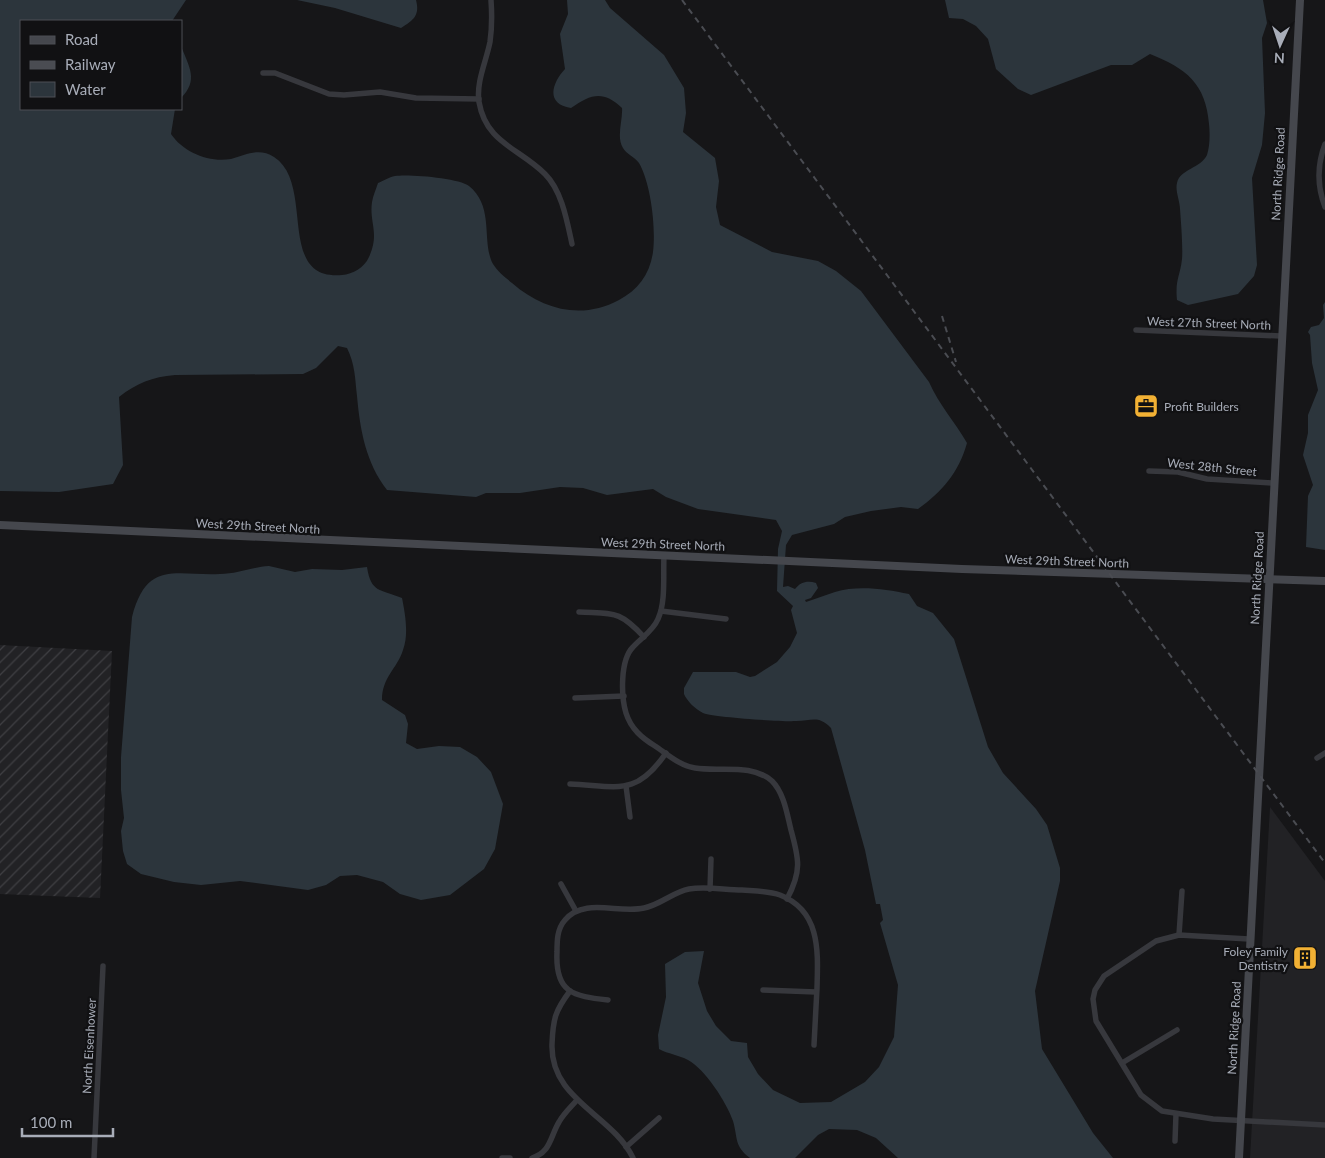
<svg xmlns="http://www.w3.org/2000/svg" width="1325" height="1158" font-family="Lato,sans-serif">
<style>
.built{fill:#222225}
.industrial{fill:url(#industrial-furrows)}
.water{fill:#2c353c}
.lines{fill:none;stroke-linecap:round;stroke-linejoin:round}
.street{stroke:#37383d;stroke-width:5.5}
.secondary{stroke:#45474d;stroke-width:8}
.rail{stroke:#4a4c52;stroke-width:2;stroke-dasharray:6 5;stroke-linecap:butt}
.labels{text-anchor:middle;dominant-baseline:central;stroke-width:4.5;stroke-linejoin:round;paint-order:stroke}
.street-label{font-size:12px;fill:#a8adb8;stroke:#111113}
.poi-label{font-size:12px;fill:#a8adb8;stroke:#111113;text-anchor:start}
</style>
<defs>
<pattern id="industrial-furrows" width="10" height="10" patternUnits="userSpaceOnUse" patternTransform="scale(1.25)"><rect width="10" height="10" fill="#222225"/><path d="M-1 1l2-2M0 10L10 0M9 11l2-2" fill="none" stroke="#3f3f43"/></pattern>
</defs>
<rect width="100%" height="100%" fill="#161618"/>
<polygon class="built" points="1270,807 1325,881 1325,1158 1250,1158"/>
<polygon class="industrial" points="0,645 112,651 100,898 0,894"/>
<g class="water">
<path d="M0,0H186L172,21H21V109H175L171,134C183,152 209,163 231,159C246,155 259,147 274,157C316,184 275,281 342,275C353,274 364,268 369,257C380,233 369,223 372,202C373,196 376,189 378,183C383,181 389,177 395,176C409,174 459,178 469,186C495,207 481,242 493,264C498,272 505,277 512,283C543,310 582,320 619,300C638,290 650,274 653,252C656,228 651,184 639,163C635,157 626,154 623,148C616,137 623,120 622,108C603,90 591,94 571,108C545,104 552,83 565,69L560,34L568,14L567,0H605L610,8L664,55L684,88L686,113L683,132L715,158L719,181L716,207L720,225L772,252L818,261L836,271L861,291L929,382C939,405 955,422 967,443C959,472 942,492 918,509L901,507L871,511L845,517L834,524L792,535L786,545L783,587L788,586L795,589C800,582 808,580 816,583L818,588L811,598L805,600L806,602C816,599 825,595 835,592C858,585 885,589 909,594L917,606L933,613L954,639L988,747L1003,773L1036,809L1047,825L1060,868V881L1035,991L1042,1049L1093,1133L1113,1158H898L876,1138L857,1130L829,1129L818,1135L795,1158H750C734,1146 738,1138 733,1121C727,1103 705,1069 688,1060C679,1055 668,1054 659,1049L658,1035L666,997L665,964L685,952L704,951L698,983L707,1011L716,1026L731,1041L747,1043L748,1057L758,1074L773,1090L800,1103L831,1102L865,1082L879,1067L894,1037L898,985L880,923L883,920L880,904H876L865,850L831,728C818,715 812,721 796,721C783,722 711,717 703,713C695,709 687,701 684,694V688L693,672H736L750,677L755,676L777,662L790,647L797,633L791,610L793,606L777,591L778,549L782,531L776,520L698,509L666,497L653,489L607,495L583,488L560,487L520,493H486L476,497L387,490C366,463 360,430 357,396C355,378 355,364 347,348L338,346L316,368L303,374L175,375C152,377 137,383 119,397L123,465L113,484L59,492L0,491Z"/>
<path d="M297,0H416C420,15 414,20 401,28L335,8Z"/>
<path d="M945,0H1263L1267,23L1262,38L1265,113L1262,145L1252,178L1257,265L1254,276L1238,294L1188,305L1177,300C1175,279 1180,277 1182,259C1183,248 1181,222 1180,209C1180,201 1175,191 1177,183C1180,169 1201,168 1207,155C1210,146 1210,133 1209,124C1206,84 1186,68 1150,54L1132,65H1111L1031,95L1018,89L996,69L988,39L976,26L963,19L949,18Z"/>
<path d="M181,46C189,67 199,80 181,98Z"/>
<polygon points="1325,302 1325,550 1306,547 1308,496 1313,485 1303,455 1308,433 1308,415 1318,390 1312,363 1310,335 1308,332 1311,327 1319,325 1324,318 1323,305"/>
<path d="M269,566L295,572L312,569L342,570L367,567C371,593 380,589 402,598C405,613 409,634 403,650C397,669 382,677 382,700L405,715L408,724L406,743L417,749L439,746L460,747L477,757L491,772L503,804L495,849L484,869L450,895L421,900L400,894L383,882L357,875L340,876L326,885L308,890L240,881L201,885L174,882L141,874L127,864L123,851L121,831L124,818L121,790V757L132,617C147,560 174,576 220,574C237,574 252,567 269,566Z"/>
</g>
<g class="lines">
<g class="street">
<path d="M491,0C492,14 492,28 490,42C486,62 476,82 479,102C486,143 519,148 545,174C562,191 567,221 572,244"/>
<polyline points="263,73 275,73 329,94 344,95 380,92 416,98 479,99"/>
<path d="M1325,144C1317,165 1317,186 1325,207"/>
<polyline points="1136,330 1281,336"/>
<polyline points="1149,471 1178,472 1207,479 1273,483"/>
<path d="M664,555C663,575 666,602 658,619C653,631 641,638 633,647C620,660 621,696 626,713C631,729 642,738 655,746C667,754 680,766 695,768C719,772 752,763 772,781C784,793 787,814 791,830C799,859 802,871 787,899"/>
<polyline points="661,611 726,619"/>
<path d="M579,612C614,614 619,610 644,637"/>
<polyline points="575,698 624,696"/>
<polyline points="1317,758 1325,753"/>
<path d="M570,784C618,786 636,797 666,753"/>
<polyline points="626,786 630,817"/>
<polyline points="561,884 576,911"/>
<polyline points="710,889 711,859"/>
<polyline points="1179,935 1182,891"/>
<polyline points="1249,939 1179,935 1156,941 1104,976 1095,990 1093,999 1096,1021 1141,1095 1162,1111 1213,1119 1325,1125"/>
<polyline points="763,990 816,992"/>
<path d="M570,991C555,1011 553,1019 552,1044C550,1100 612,1114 633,1158"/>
<path d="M608,1000C573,996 555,993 557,952C557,941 557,929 565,920C584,897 619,914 644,908C660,905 673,892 689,889C706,886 725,890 742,890C755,891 768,891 780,895C821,911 818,952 817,988C816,1007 815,1026 814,1045"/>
<polyline points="1122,1063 1177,1030"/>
<polyline points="1175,1141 1176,1114"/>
<polyline points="626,1147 659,1118"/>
<polyline points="94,1158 103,966"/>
<polyline points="502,1158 510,1158"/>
<path d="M532,1158C551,1152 550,1137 559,1122C564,1113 571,1107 577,1100"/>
</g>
<g class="secondary">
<polyline points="0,525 962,569 1325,581"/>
<polyline points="1239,1158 1300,0"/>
</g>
<g class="rail">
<polyline points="682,0 1325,863"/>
<polyline points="942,316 956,362"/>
</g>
</g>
<defs>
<symbol id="office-square" viewBox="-11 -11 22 22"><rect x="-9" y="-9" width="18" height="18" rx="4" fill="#f2b134" stroke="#111113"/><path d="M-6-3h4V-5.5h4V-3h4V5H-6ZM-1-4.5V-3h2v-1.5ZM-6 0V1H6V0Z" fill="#111"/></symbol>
<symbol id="building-square" viewBox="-11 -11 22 22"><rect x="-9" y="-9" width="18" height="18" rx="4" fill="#f2b134" stroke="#111113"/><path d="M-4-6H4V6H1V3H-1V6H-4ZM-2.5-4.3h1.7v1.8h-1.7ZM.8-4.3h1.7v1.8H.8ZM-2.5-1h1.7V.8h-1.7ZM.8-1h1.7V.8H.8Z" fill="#111"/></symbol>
</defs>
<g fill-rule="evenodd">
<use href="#office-square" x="1132" y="392" width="28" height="28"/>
<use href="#building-square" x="1291" y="944" width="28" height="28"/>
</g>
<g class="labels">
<g class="street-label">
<text transform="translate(1278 174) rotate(-87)">North Ridge Road</text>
<text transform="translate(1209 323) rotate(2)">West 27th Street North</text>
<text transform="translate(1212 467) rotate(6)">West 28th Street</text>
<text transform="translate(258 526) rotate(3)">West 29th Street North</text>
<text transform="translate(663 544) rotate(2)">West 29th Street North</text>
<text transform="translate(1067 561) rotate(2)">West 29th Street North</text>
<text transform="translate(1257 578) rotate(-87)">North Ridge Road</text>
<text transform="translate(1234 1028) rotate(-87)">North Ridge Road</text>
<text transform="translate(89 1046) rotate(-87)">North Eisenhower</text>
</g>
<g class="poi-label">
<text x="1164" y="406">Profit Builders</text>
<text x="1288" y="951" text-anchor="end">Foley Family<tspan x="1288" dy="14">Dentistry</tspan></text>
</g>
</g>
<rect x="20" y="20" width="162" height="90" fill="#111113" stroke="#4d4f55"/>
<rect x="30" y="36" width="25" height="8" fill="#45474d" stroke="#4d4f55"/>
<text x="65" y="45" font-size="15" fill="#a8adb8">Road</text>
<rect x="30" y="61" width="25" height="8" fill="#4a4c52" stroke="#4d4f55"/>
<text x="65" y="70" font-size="15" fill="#a8adb8">Railway</text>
<rect x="30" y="82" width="25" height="15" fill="#2c353c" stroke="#4d4f55"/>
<text x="65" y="95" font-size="15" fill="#a8adb8">Water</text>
<g transform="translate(1280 45) rotate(183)" stroke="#111113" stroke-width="4" paint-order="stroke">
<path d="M0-4L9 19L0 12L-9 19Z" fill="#a8adb8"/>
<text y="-8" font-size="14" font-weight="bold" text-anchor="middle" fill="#a8adb8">N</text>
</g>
<path d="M22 1128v8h91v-8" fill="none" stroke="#a8adb8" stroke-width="2.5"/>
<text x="30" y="1128" font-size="15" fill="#a8adb8" stroke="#111113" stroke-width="4" paint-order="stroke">100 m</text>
</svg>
